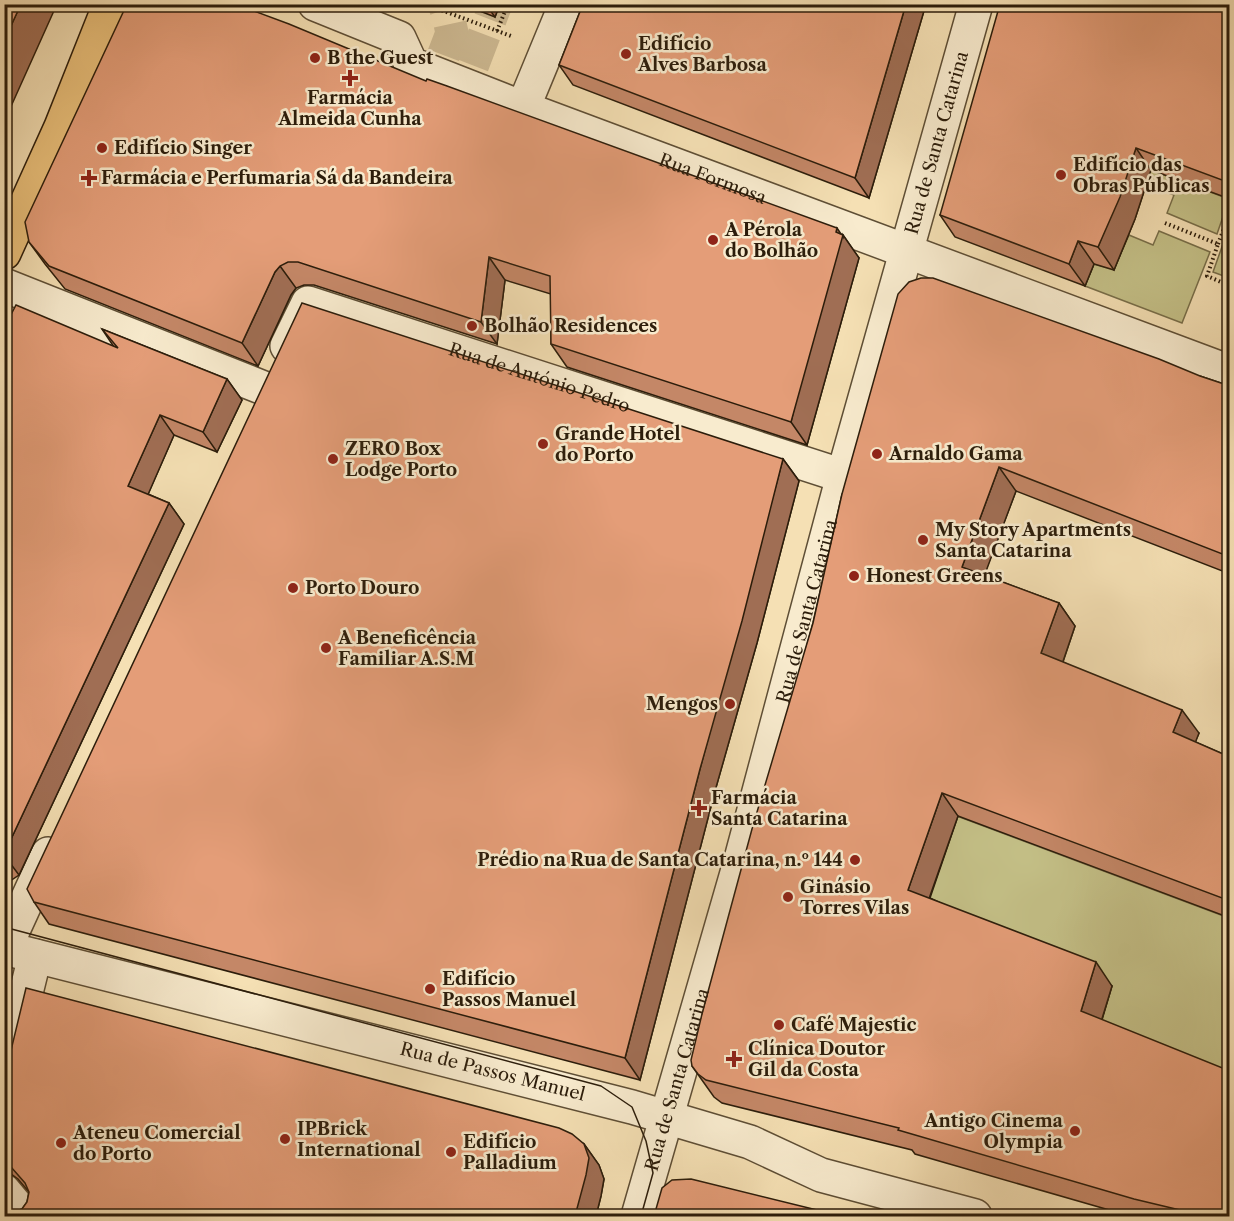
<svg xmlns="http://www.w3.org/2000/svg" width="1234" height="1221" font-family="'Libre Caslon Text',serif">
<style>
.green{fill:#c4c087;stroke:#786e49;stroke-width:1.5}
.lines{fill:none;stroke-linecap:round;stroke-linejoin:round}
.minor-tunnel{stroke:#cdb992;stroke-width:33;stroke-dasharray:33 16;stroke-linecap:butt}
.minor-casing{stroke:#5e4e35;stroke-width:36}
.major-casing{stroke:#2c1d0b;stroke-width:36}
.path{stroke:#2c1d0b;stroke-width:4;stroke-dasharray:1.5 3;stroke-linecap:butt}
.minor{stroke:#f8ebce;stroke-width:33}
.major{stroke:#eac07a;stroke-width:33}
.tram{stroke:#2c1d0b;stroke-width:1.5}
.wall{fill:#c48767;stroke:#2c1d0b;stroke-width:1.5}
.shaded-wall{fill:#a06e54;stroke:#2c1d0b;stroke-width:1.5}
.building{fill:#e49d78;stroke:#2c1d0b;stroke-width:1.5}
.poi-dot{fill:#8f2418;stroke:#f8ebce;stroke-width:2}
.labels{text-anchor:middle;dominant-baseline:central;stroke-width:5;stroke-linejoin:round;paint-order:stroke}
.poi-label{font-size:18px;font-weight:bold;fill:#2c1d0b;stroke:#f8ebce;text-anchor:start}
.street-label{font-size:18px;fill:#2c1d0b;stroke:#f8ebce}
</style>
<rect width="100%" height="100%" fill="#f5e0b4"/>
<filter id="stains"><feTurbulence type="fractalNoise" baseFrequency=".00333" numOctaves="4"/><feColorMatrix values="0 0 0 0 .2 0 0 0 0 .09 0 0 0 0 .02 0 0 0 .5 -.17"/></filter>
<radialGradient id="worn" r=".72"><stop offset=".6" stop-color="#630" stop-opacity="0"/><stop offset="1" stop-color="#630" stop-opacity=".3"/></radialGradient>
<g class="green">
<polygon points="1151,170 1229,199 1217,234 1167,213 1174,195 1146,185"/>
<polygon points="1229,227 1229,278 1213,272"/>
<polygon points="1159,231 1210,252 1182,323 1085,286 1094,264 1114,269 1129,235 1153,245"/>
<polygon points="957,816 1229,918 1229,1088 1097,1035 1112,986 923,913"/>
</g>
<g class="lines">
<g class="minor-tunnel">
<polyline points="426,101 452,33 448,14 444,4"/>
<polyline points="455,111 496,4"/>
</g>
<defs>
<g id="minor">
<path id="s1" d="M315,4L399,38L411,64L523,108L1230,372"/>
<polyline points="523,108 566,4"/>
<polyline points="4,285 266,389"/>
<path id="s2" d="M287,346L308,303L843,476"/>
<path id="s3" d="M4,948L632,1107L750,1142L821,1175L975,1216"/>
<polyline points="5,948 48,854"/>
<polyline points="4,1083 35,956"/>
<polyline points="4,1191 25,1216"/>
<path id="s4" d="M638,1216L741,859L843,476L976,4"/>
</g>
<polyline id="major" points="4,253 61,127 110,4"/>
</defs>
<use href="#minor" class="minor-casing"/>
<use href="#major" class="major-casing"/>
<g class="path">
<polyline points="425,4 511,36"/>
<polyline points="497,31 508,4"/>
<polyline points="1165,223 1218,244 1207,276 1228,285"/>
<polyline points="1218,244 1230,213"/>
</g>
<use href="#minor" class="minor"/>
<use href="#major" class="major"/>
<polyline class="tram" points="4,927 601,1086 632,1107 646,1141 653,1173 641,1216"/>
</g>
<g class="wall">
<polygon points="462,4 500,4 495,17"/>
<polygon points="583,4 926,4 869,198 573,85 559,65"/>
<polygon points="1230,4 1230,199 1151,170 1135,219 1114,270 1094,264 1085,286 955,237 940,215"/>
<polygon points="426,81 843,235 859,258 807,445 567,367 551,344 551,294 505,280 497,344 314,285 304,285 296,288 291,295 258,366 65,289 45,264 29,242"/>
<polygon points="4,328 114,347 102,329 227,379 242,400 217,452 174,435 148,494 169,503 184,524 19,875 4,885"/>
<polygon points="1200,376 1230,386 1230,574 1016,491 984,575 1059,603 1075,626 1063,662 1199,733 1195,742 1230,757 1230,918 958,816 930,898 1112,986 1102,1020 1230,1216 1130,1216 915,1154 912,1150 722,1103 714,1097 692,1066 813,623 842,494"/>
<polygon points="783,459 799,481 757,643 715,791 640,1080 49,924 34,902"/>
<polygon points="4,1071 584,1144 599,1165 604,1179 601,1196 596,1216 4,1216 22,1209 27,1202 29,1192 18,1179 11,1174 4,1173"/>
</g>
<g class="shaded-wall">
<polygon points="21,4 57,4 4,122 4,41"/>
<polygon points="491,4 500,4 495,17 489,9"/>
<polygon points="906,4 926,4 869,198 855,178"/>
<polygon points="1136,148 1151,170 1135,219 1114,270 1098,247"/>
<polygon points="837,228 843,237 843,235 859,258 807,445 791,422"/>
<polygon points="1078,241 1094,264 1085,286 1069,264"/>
<polygon points="489,257 505,280 497,344 481,322"/>
<polygon points="280,266 296,288 291,295 258,366 242,343 275,272"/>
<polygon points="227,379 242,400 217,452 203,432"/>
<polygon points="160,415 174,435 143,506 128,486"/>
<polygon points="783,459 799,481 757,643 715,791 640,1080 625,1058 700,769"/>
<polygon points="999,467 1016,491 979,590 962,567"/>
<polygon points="169,503 184,524 19,875 4,855 4,854"/>
<polygon points="1059,603 1075,626 1058,676 1041,653"/>
<polygon points="1182,710 1199,733 1190,756 1173,732"/>
<polygon points="942,793 958,816 924,913 908,890"/>
<polygon points="1096,962 1112,986 1097,1035 1081,1011"/>
<polygon points="584,1144 599,1165 604,1179 601,1196 596,1216 575,1216"/>
</g>
<g class="building">
<polygon points="4,4 21,4 4,41"/>
<polygon points="127,4 235,4 289,24 426,81 427,79 447,86 837,228 836,232 843,235 791,422 551,344 550,276 489,257 481,322 298,262 288,262 280,266 275,272 242,343 49,266 29,242 25,222"/>
<polygon points="478,4 491,4 489,9"/>
<polygon points="583,4 906,4 855,178 559,65"/>
<polygon points="1000,4 1230,4 1230,183 1136,148 1120,197 1098,247 1078,241 1069,264 940,215"/>
<polygon points="921,278 933,278 1159,359 1200,376 1230,386 1230,557 999,467 962,567 1059,603 1041,653 1182,710 1173,732 1230,757 1230,901 942,793 908,890 1096,962 1081,1011 1230,1071 1230,1216 1205,1216 1134,1199 898,1130 899,1128 706,1080 698,1074 692,1066 691,1060 702,1014 752,829 813,623 842,494 898,294 909,282"/>
<polygon points="302,303 783,459 742,621 700,769 625,1058 34,902 27,889"/>
<polygon points="16,305 118,348 102,329 227,379 203,432 160,415 128,486 169,503 4,854 4,328"/>
<polygon points="26,988 559,1128 572,1134 584,1144 589,1158 586,1175 575,1216 4,1216 4,1212 14,1213 22,1209 27,1202 29,1192 25,1183 4,1159 4,1071 7,1067"/>
<polygon points="691,1179 821,1211 842,1216 654,1216 662,1188 672,1180"/>
</g>
<g class="poi-dot">
<circle cx="626" cy="54" r="6"/>
<circle cx="315" cy="58" r="6"/>
<path d="M347 69h6v6h6v6h-6v6h-6v-6h-6v-6h6z"/>
<circle cx="102" cy="148" r="6"/>
<circle cx="1061" cy="175" r="6"/>
<path d="M86 169h6v6h6v6h-6v6h-6v-6h-6v-6h6z"/>
<circle cx="713" cy="240" r="6"/>
<circle cx="472" cy="326" r="6"/>
<circle cx="543" cy="444" r="6"/>
<circle cx="877" cy="454" r="6"/>
<circle cx="333" cy="459" r="6"/>
<circle cx="923" cy="540" r="6"/>
<circle cx="854" cy="576" r="6"/>
<circle cx="293" cy="588" r="6"/>
<circle cx="326" cy="648" r="6"/>
<circle cx="730" cy="704" r="6"/>
<path d="M696 799h6v6h6v6h-6v6h-6v-6h-6v-6h6z"/>
<circle cx="855" cy="860" r="6"/>
<circle cx="788" cy="897" r="6"/>
<circle cx="430" cy="989" r="6"/>
<circle cx="779" cy="1025" r="6"/>
<path d="M731 1050h6v6h6v6h-6v6h-6v-6h-6v-6h6z"/>
<circle cx="1075" cy="1131" r="6"/>
<circle cx="285" cy="1139" r="6"/>
<circle cx="61" cy="1143" r="6"/>
<circle cx="451" cy="1152" r="6"/>
</g>
<g class="labels">
<g class="poi-label">
<text x="638" y="44">Edifício<tspan x="638" dy="21">Alves Barbosa</tspan></text>
<text x="327" y="58">B the Guest</text>
<text x="350" y="98" text-anchor="middle">Farmácia<tspan x="350" dy="21">Almeida Cunha</tspan></text>
<text x="114" y="148">Edifício Singer</text>
<text x="1073" y="165">Edifício das<tspan x="1073" dy="21">Obras Públicas</tspan></text>
<text x="101" y="178">Farmácia e Perfumaria Sá da Bandeira</text>
<text x="725" y="230">A Pérola<tspan x="725" dy="21">do Bolhão</tspan></text>
<text x="484" y="326">Bolhão Residences</text>
<text x="555" y="434">Grande Hotel<tspan x="555" dy="21">do Porto</tspan></text>
<text x="345" y="449">ZERO Box<tspan x="345" dy="21">Lodge Porto</tspan></text>
<text x="889" y="454">Arnaldo Gama</text>
<text x="935" y="530">My Story Apartments<tspan x="935" dy="21">Santa Catarina</tspan></text>
<text x="866" y="576">Honest Greens</text>
<text x="305" y="588">Porto Douro</text>
<text x="338" y="638">A Beneficência<tspan x="338" dy="21">Familiar A.S.M</tspan></text>
<text x="718" y="704" text-anchor="end">Mengos</text>
<text x="711" y="798">Farmácia<tspan x="711" dy="21">Santa Catarina</tspan></text>
<text x="843" y="860" text-anchor="end">Prédio na Rua de Santa Catarina, n.º 144</text>
<text x="800" y="887">Ginásio<tspan x="800" dy="21">Torres Vilas</tspan></text>
<text x="442" y="979">Edifício<tspan x="442" dy="21">Passos Manuel</tspan></text>
<text x="791" y="1025">Café Majestic</text>
<text x="748" y="1049">Clínica Doutor<tspan x="748" dy="21">Gil da Costa</tspan></text>
<text x="1063" y="1121" text-anchor="end">Antigo Cinema<tspan x="1063" dy="21">Olympia</tspan></text>
<text x="297" y="1129">IPBrick<tspan x="297" dy="21">International</tspan></text>
<text x="73" y="1133">Ateneu Comercial<tspan x="73" dy="21">do Porto</tspan></text>
<text x="463" y="1142">Edifício<tspan x="463" dy="21">Palladium</tspan></text>
</g>
<g class="street-label">
<text stroke="none"><textPath href="#s4" startOffset="1114">Rua de Santa Catarina</textPath></text>
<text stroke="none"><textPath href="#s1" startOffset="442">Rua Formosa</textPath></text>
<text stroke="none"><textPath href="#s2" startOffset="291">Rua de António Pedro</textPath></text>
<text stroke="none"><textPath href="#s4" startOffset="628">Rua de Santa Catarina</textPath></text>
<text stroke="none"><textPath href="#s3" startOffset="504">Rua de Passos Manuel</textPath></text>
<text stroke="none"><textPath href="#s4" startOffset="142">Rua de Santa Catarina</textPath></text>
</g>
</g>
<rect width="1234" height="1221" fill="none" stroke="#f5e0b4" stroke-width="24"/>
<rect x="6" y="6" width="1222" height="1209" fill="none" stroke="#2c1d0b" stroke-width="3"/>
<rect x="12" y="12" width="1210" height="1197" fill="none" stroke="#2c1d0b" stroke-width="1.5"/>
<rect width="100%" height="100%" filter="url(#stains)"/>
<rect width="100%" height="100%" fill="url(#worn)"/>
</svg>
